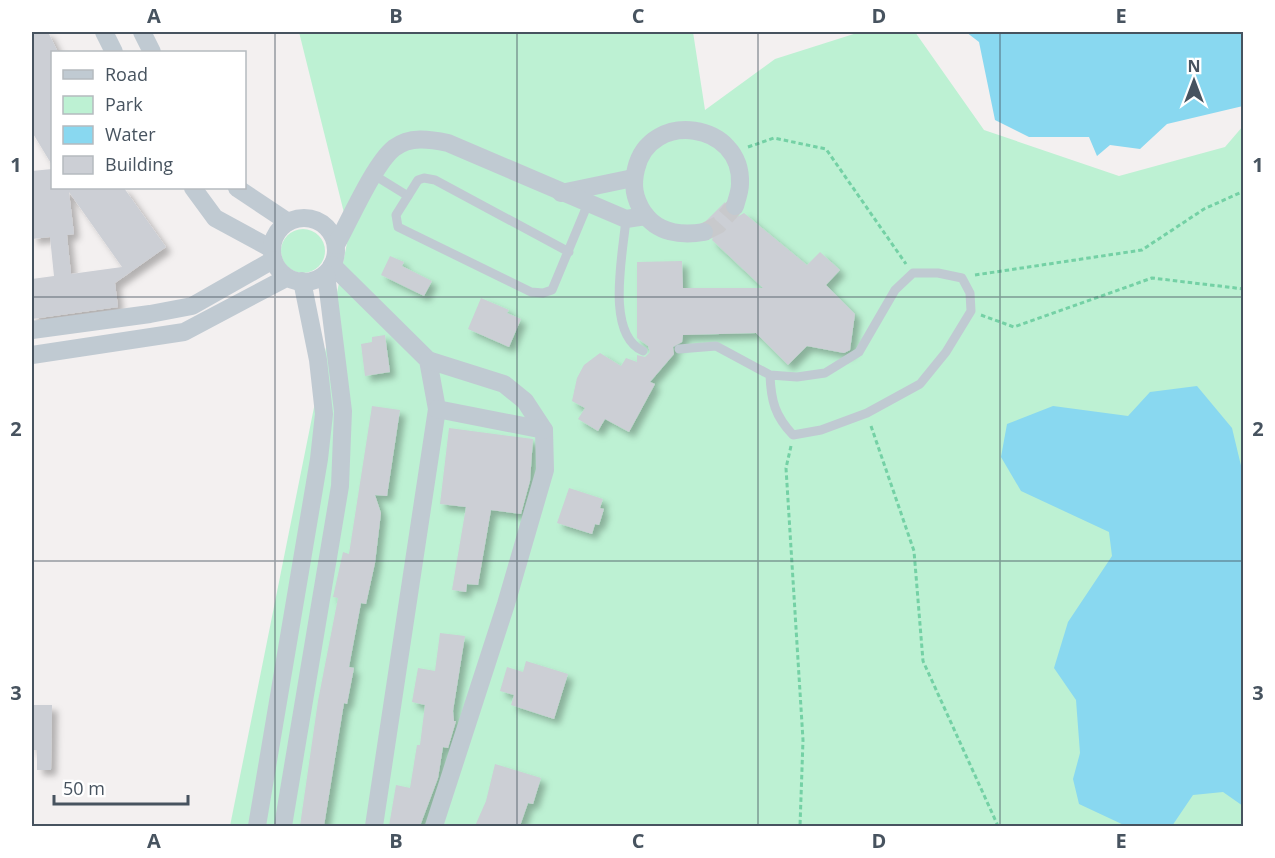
<svg xmlns="http://www.w3.org/2000/svg" width="1275" height="858" font-family="'Open Sans',sans-serif">
<style>
.green{fill:#bdf1d3}
.water{fill:#89d8f0}
.building{fill:#cccfd5;fill-rule:evenodd;filter:url(#shadow)}
.lines{fill:none;stroke-linecap:round;stroke-linejoin:round}
.minor-tunnel{stroke:#c8c9cc;stroke-width:18;stroke-dasharray:18 9;stroke-linecap:butt}
.path{stroke:#74d1a5;stroke-width:3;stroke-dasharray:4.5 3;stroke-linecap:butt}
.service{stroke:#c0cad2;stroke-width:9}
.minor{stroke:#c0cad2;stroke-width:18}
.grid{fill:none;stroke:#47535f;stroke-width:1.5;stroke-opacity:0.55}
.neatline{fill:none;stroke:#47535f;stroke-width:2}
.grid-label{font-size:20px;text-anchor:middle;font-weight:bold;fill:#47535f}
</style>
<defs>
<filter id="shadow"><feDropShadow dx="5.5" dy="5.5" stdDeviation="3" flood-color="#0004"/></filter>
</defs>
<rect width="100%" height="100%" fill="#f3f0f0"/>
<g class="green">
<polygon points="299,32 693,32 705,110 775,59 860,32 915,32 984,130 1119,176 1225,147 1243,126 1243,826 230,826 349,233"/>
<circle cx="303" cy="251" r="22"/>
</g>
<g class="water">
<polygon points="966,32 1243,32 1243,106 1167,124 1140,149 1110,145 1097,156 1089,137 1029,137 995,120 979,42"/>
<polygon points="1197,386 1232,428 1243,474 1243,806 1223,792 1193,795 1172,826 1126,826 1079,804 1073,779 1080,753 1076,700 1054,668 1068,622 1112,556 1109,532 1021,491 1001,457 1007,424 1053,406 1128,416 1150,392"/>
</g>
<g class="building">
<polygon points="32,32 48,32 58,52 52,52 52,165 32,132"/>
<path d="M52,169V188H124L166,247L115,283L118,307L32,319V279L54,276L50,237L32,239V171ZM69,192L122,267L71,274L67,235L74,234Z"/>
<polygon points="725,202 727,214 737,217 744,213 807,265 820,252 840,270 826,285 855,314 850,350 844,353 807,346 788,365 756,333 683,335 682,342 673,347 674,354 650,382 655,384 629,432 605,419 598,431 578,419 585,408 572,401 577,378 584,365 600,353 621,366 626,358 637,362 637,355 645,357 650,352 648,346 637,338 637,262 682,261 683,288 763,288 712,240 715,230 706,221"/>
<polygon points="390,256 404,262 402,266 432,281 424,296 381,275"/>
<polygon points="481,298 509,310 507,313 521,319 509,347 468,329"/>
<polygon points="385,335 390,372 365,376 361,344 372,342 372,337"/>
<polygon points="372,406 400,410 387,496 375,495 381,513 375,563 366,604 361,603 349,667 354,668 347,704 344,703 324,826 300,826 318,701 338,598 333,597 343,552 349,554"/>
<polygon points="449,428 533,439 530,481 521,514 491,510 478,585 467,584 466,592 452,590 466,507 440,504"/>
<polygon points="569,488 603,499 600,508 604,509 599,525 595,524 592,534 557,523"/>
<polygon points="440,633 465,636 453,711 454,721 456,721 448,748 443,747 438,778 420,826 389,826 396,785 410,788 417,745 420,745 425,705 412,702 418,668 435,671"/>
<polygon points="526,661 568,674 554,719 511,705 514,695 500,691 507,667 523,672"/>
<polygon points="32,705 52,705 51,770 37,770 37,750 32,750"/>
<polygon points="495,764 541,778 533,804 528,803 520,826 475,826 486,801"/>
</g>
<g class="lines">
<polyline class="minor-tunnel" points="704,232 718,225 735,206"/>
<g class="path">
<polyline points="748,147 774,138 826,149 906,264"/>
<polyline points="975,275 1142,250 1204,209 1244,191"/>
<polyline points="981,315 1014,327 1152,278 1244,289"/>
<polyline points="871,426 914,551 923,661 998,826"/>
<polyline points="791,446 786,468 803,740 800,826"/>
</g>
<g class="service">
<polyline points="374,175 408,196"/>
<path d="M626,219C623,254 605,334 643,351"/>
<polyline points="569,252 435,180 424,178 418,180 396,215 398,227 531,292 543,293 552,290 589,201"/>
<path d="M679,349L716,346L770,375L797,377L825,373L859,352L895,290L913,273H938L962,278L970,293L971,311L946,352L920,384L867,413L821,430L793,435C775,416 771,401 770,375"/>
</g>
<g class="minor">
<polyline points="104,32 114,52"/>
<polyline points="142,32 152,52"/>
<polyline points="193,188 215,218 272,249"/>
<polyline points="237,188 288,222"/>
<polyline points="561,193 633,178"/>
<circle cx="304" cy="250" r="32"/>
<path d="M704,232C681,236 657,233 643,212C634,198 632,185 636,169C650,109 743,122 740,184C740,191 737,199 735,206"/>
<path d="M336,245C349,222 374,164 394,148C410,136 429,139 448,143L626,219L646,216"/>
<polyline points="332,265 428,360 437,409 374,826"/>
<polyline points="32,330 150,314 192,306 273,260"/>
<polyline points="32,355 184,332 286,278"/>
<polyline points="428,360 504,384 525,401 544,430 545,470 506,604 434,826"/>
<polyline points="437,409 544,430"/>
<polyline points="257,826 319,459 324,414 318,360 302,281"/>
<polyline points="283,826 340,486 343,411 326,274"/>
</g>
</g>
<path class="grid" d="M275,32V826M517,32V826M758,32V826M1000,32V826M32,297H1244M32,561H1244"/>
<rect width="1275" height="858" fill="none" stroke="#ffffff" stroke-width="66"/>
<rect x="51" y="51" width="195" height="138" fill="#ffffff" stroke="#b5babf" stroke-width="1.5"/>
<rect x="63" y="70" width="30" height="9" fill="#c0cad2" stroke="#b5babf" stroke-width="1.5"/>
<text x="105" y="81" font-size="18" fill="#47535f">Road</text>
<rect x="63" y="96" width="30" height="18" fill="#bdf1d3" stroke="#b5babf" stroke-width="1.5"/>
<text x="105" y="111" font-size="18" fill="#47535f">Park</text>
<rect x="63" y="126" width="30" height="18" fill="#89d8f0" stroke="#b5babf" stroke-width="1.5"/>
<text x="105" y="141" font-size="18" fill="#47535f">Water</text>
<rect x="63" y="156" width="30" height="18" fill="#cccfd5" stroke="#b5babf" stroke-width="1.5"/>
<text x="105" y="171" font-size="18" fill="#47535f">Building</text>
<g transform="translate(1194 81)" stroke="#ffffff" stroke-width="4.5" paint-order="stroke">
<path d="M0-4.5L10 22L0 15L-10 22Z" fill="#47535f"/>
<text y="-9" font-size="16" font-weight="bold" text-anchor="middle" fill="#47535f">N</text>
</g>
<path d="M54 795v9h134v-9" fill="none" stroke="#47535f" stroke-width="3"/>
<text x="63" y="795" font-size="18" fill="#47535f" stroke="#ffffff" stroke-width="4.5" paint-order="stroke">50 m</text>
<rect x="33" y="33" width="1209" height="792" class="neatline"/>
<g class="grid-label">
<text x="154" y="23">A</text>
<text x="396" y="23">B</text>
<text x="638" y="23">C</text>
<text x="879" y="23">D</text>
<text x="1121" y="23">E</text>
<text x="16" y="172">1</text>
<text x="1258" y="172">1</text>
<text x="16" y="436">2</text>
<text x="1258" y="436">2</text>
<text x="16" y="700">3</text>
<text x="1258" y="700">3</text>
<text x="154" y="848">A</text>
<text x="396" y="848">B</text>
<text x="638" y="848">C</text>
<text x="879" y="848">D</text>
<text x="1121" y="848">E</text>
</g>
</svg>
